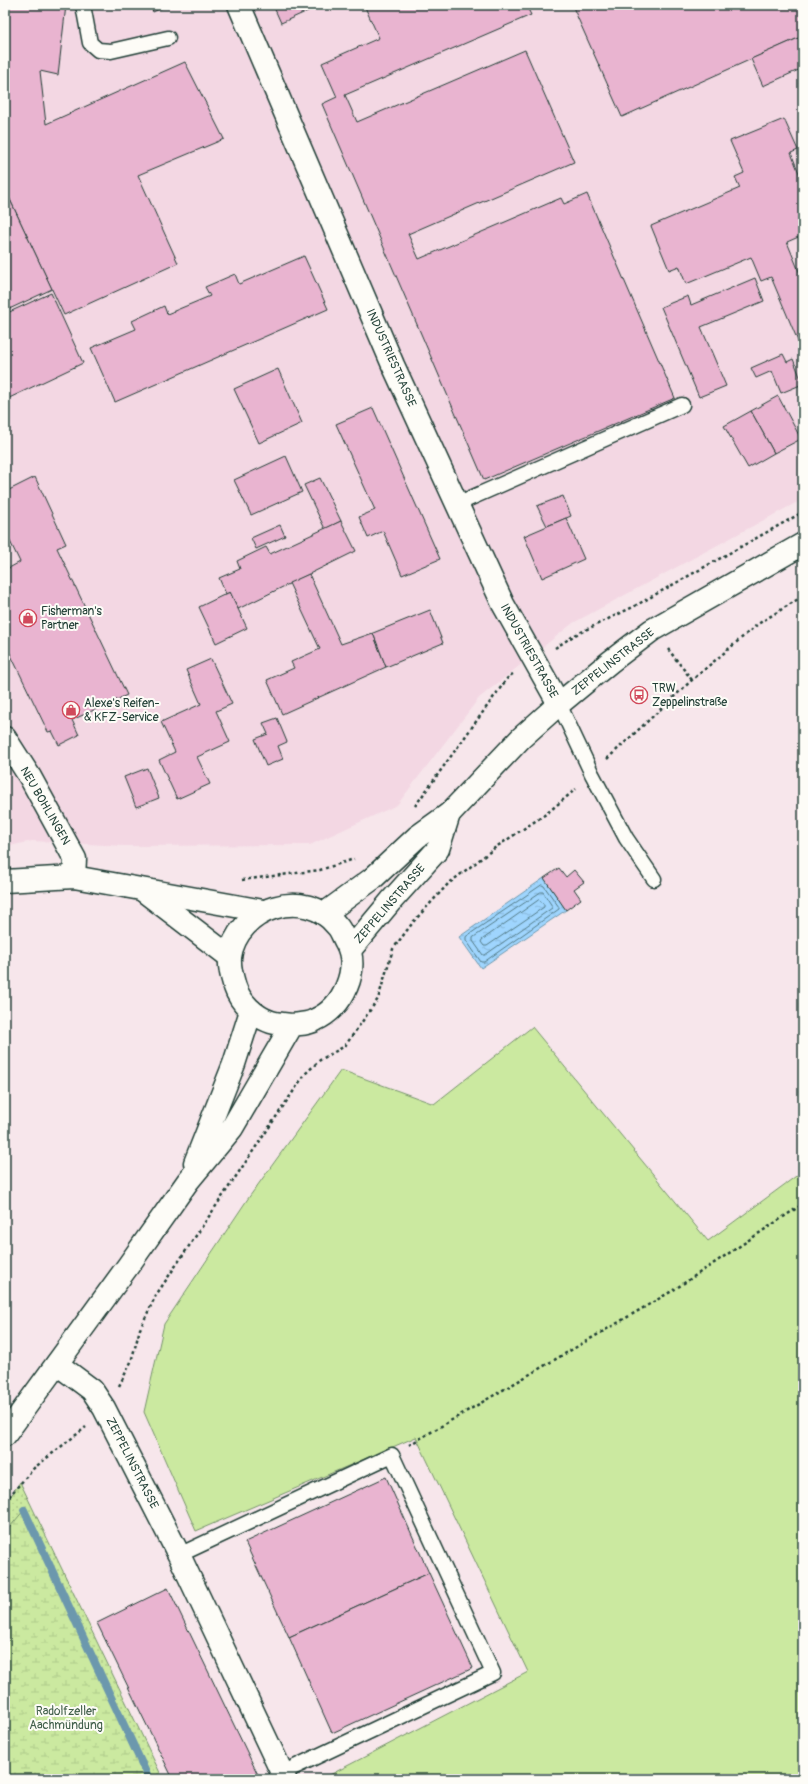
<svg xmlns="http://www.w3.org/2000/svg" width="808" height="1784" font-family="Pangolin,sans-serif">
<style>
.built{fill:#f3d7e3}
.grass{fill:url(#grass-dots);stroke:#75936a}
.wetland{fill:url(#wetland-marsh);stroke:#75936a}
.pitch{fill:#cbe9a0;stroke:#75936a}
.water{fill:url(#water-ripples);stroke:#6c98ad}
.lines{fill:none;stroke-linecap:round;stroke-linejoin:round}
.shore{stroke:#527a85;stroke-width:1}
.stream{stroke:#6c98ad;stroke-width:8}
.building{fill:#e9b4d0;stroke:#1f3d34}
.service-casing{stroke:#1f3d34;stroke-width:17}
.minor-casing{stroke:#1f3d34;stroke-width:25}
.secondary-casing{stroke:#1f3d34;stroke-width:25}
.path{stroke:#1f3d34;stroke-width:2.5;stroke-dasharray:3 3;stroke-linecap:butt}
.service{stroke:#fdfcf7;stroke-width:14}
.minor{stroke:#fdfcf7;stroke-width:22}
.secondary{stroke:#fdfcf7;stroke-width:22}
.labels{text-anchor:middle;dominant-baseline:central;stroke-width:4;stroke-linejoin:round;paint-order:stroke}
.street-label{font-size:12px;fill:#1f3d34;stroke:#fdfcf7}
.poi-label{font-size:12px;fill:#1f3d34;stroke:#fdfcf7;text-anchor:start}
.park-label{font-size:12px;fill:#415f4a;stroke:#fdfcf7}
</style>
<defs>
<pattern id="grass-dots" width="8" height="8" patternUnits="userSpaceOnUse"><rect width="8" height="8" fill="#cbe9a0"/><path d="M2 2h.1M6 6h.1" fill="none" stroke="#aec98a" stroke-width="1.8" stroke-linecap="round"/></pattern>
<pattern id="wetland-marsh" width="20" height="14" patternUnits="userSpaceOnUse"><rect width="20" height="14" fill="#cbe9a0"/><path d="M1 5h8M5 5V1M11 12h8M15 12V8" fill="none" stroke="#aec98a"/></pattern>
<pattern id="water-ripples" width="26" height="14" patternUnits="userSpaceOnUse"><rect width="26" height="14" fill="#9fd5fe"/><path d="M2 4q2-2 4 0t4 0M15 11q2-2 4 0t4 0" fill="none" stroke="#88b8da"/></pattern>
</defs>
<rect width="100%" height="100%" fill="#f7e6eb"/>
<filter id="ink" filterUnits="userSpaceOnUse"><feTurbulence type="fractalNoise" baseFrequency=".025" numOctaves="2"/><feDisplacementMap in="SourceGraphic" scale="8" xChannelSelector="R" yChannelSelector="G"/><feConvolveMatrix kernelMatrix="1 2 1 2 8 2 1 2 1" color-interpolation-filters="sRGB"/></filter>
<g filter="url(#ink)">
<polygon class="built" points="5,5 803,5 803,499 573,623 479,698 397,805 310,845 124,846 32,841 5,847"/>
<polygon class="grass" points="20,1482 163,1779 5,1779 5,1505"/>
<polygon class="wetland" points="24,1510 149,1779 5,1779 5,1533"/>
<polygon class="pitch" points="532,1027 708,1241 803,1171 803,1779 322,1779 528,1672 416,1437 196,1531 144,1412 164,1324 247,1200 341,1070 434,1104"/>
<polygon class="water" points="544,878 566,910 481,968 459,937"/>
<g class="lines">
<g class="shore">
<polygon points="542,885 544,886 559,907 559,909 484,962 481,962 466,940 466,937"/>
<polygon points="541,892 543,892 552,906 552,908 485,955 483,955 473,941 473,938"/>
<polygon points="539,900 544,904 544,907 487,946 484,946 481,942 482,940"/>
</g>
<polyline class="stream" points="24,1510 149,1779"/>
</g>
<g class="building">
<polygon points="5,5 66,5 58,75 40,71 46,124 185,62 224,139 138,175 178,263 64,315 5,189"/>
<polygon points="150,5 168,5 153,12"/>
<polygon points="273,5 321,5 281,23"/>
<polygon points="364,5 526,5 531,15 345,95 357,122 525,50 574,162 408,234 419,259 561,198 564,204 587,194 675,398 484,480 322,104 337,97 322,63 379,38"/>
<polygon points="572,5 803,5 803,36 622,117"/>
<polygon points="803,36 803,68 763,86 751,59"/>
<polygon points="784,119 798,150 791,153 803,183 803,235 787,242 803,281 803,353 771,277 761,281 751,257 686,284 679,266 669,270 651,226 740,188 735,177 744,173 730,141"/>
<polygon points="5,189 52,289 5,311"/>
<polygon points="304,256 328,309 115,402 91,348 136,329 132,321 164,306 167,314 210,296 205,287 235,274 239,284"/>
<polygon points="755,278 764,301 701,327 726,386 699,397 661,307 688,296 691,305"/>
<polygon points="51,293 83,363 5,400 5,314"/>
<polygon points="783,354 787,362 793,359 803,384 781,393 772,371 756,378 751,368"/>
<polygon points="278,369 302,423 259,443 234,389"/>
<polygon points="778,396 801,439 774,453 751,411"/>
<polygon points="373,408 440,559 402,575 383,531 368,538 359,517 375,510 336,424"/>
<polygon points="751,411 774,453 748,468 724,426"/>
<polygon points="286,456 302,492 251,515 234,480"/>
<polygon points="35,477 66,544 57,548 127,695 72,720 79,735 59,745 52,731 48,732 5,643 5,559 9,568 20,562 5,531 5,492"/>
<polygon points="320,478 341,521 325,529 304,485"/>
<polygon points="563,496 571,516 547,526 537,506"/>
<polygon points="566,518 584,559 542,578 524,536"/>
<polygon points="341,521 356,551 238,609 230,592 226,594 219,578 240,569 237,561 266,547 270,554"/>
<polygon points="280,525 285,536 256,549 251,538"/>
<polygon points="309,574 341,644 373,633 386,667 282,714 267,680 294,668 291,662 320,649 289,583"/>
<polygon points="230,592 247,628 216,643 199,607"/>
<polygon points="430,610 443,643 386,667 373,633"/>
<polygon points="211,659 232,704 216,711 230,742 197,757 210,784 177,799 159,760 175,752 161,722 201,704 186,670"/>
<polygon points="277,718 287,742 278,746 283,759 266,766 255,739 268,734 263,723"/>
<polygon points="147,768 159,798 136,807 124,777"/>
<polygon points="559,868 566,877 574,870 584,882 574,889 581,899 566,910 544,878"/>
<polygon points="386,1477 429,1573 289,1637 245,1542"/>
<polygon points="429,1573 473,1668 332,1733 289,1637"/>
<polygon points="168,1588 260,1779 173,1779 97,1623"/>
</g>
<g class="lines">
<defs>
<g id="service">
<polyline points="83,5 90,43 98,50 111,51 168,38"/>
<polyline points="457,504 682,405"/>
<polyline points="559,704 592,774 626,838 654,879"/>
<polyline points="179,1555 392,1455 493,1673 282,1773"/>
</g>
<g id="minor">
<polyline points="239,5 393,365 503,604 559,704"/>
<polyline points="5,738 30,777 75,859 74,877"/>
<polyline points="57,1364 92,1390 104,1408 179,1555 285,1779"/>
</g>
<g id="secondary">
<polyline points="5,881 74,877 263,911"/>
<polyline points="144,891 230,957"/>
<polyline points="324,914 372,879 417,837 449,814 521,738 559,704 610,662 652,630 803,544"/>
<polyline points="350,950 391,901 438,849 449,814"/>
<polyline points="195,1163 234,1064 251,1011"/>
<path d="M5,1435L128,1266L188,1181L232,1128L292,1025C299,1024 309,1024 315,1020C343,1008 361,969 346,942C343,937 341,930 337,926C305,885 237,908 230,957C229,968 232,977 235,987C240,1002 255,1017 271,1022C277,1024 285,1024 292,1025"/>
</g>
</defs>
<use href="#service" class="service-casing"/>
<use href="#minor" class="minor-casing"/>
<use href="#secondary" class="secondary-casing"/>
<g class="path">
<polyline points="555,648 575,635 633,607 803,512"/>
<polyline points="668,649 692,680"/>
<polyline points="607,759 692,680 758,624 803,596"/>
<polyline points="415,806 509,676 513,674"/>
<polyline points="242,880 320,870 354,859"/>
<polyline points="119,1386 131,1362 140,1329 156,1295 305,1074 320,1060 345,1046 378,999 393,949 414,921 448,884 496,847 546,814 576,789"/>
<polyline points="409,1445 672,1291 803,1204"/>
<polyline points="5,1501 34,1468 86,1427"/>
</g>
<use href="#service" class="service"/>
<use href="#minor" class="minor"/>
<use href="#secondary" class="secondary"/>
</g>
</g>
<defs>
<symbol id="shop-ring" viewBox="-11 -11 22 22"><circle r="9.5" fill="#fdfcf7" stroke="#d1495b" stroke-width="1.5"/><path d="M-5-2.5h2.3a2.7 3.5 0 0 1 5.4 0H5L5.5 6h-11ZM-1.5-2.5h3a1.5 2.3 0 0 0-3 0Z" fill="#d1495b"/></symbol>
<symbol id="bus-ring" viewBox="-11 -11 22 22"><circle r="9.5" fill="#fdfcf7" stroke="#d1495b" stroke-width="1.5"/><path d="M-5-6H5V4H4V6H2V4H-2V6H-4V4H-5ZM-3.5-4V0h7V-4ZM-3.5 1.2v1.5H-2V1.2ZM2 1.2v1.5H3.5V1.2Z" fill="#d1495b"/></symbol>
</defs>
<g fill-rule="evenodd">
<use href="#shop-ring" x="18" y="608" width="20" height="20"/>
<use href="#bus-ring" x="629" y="685" width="20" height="20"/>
<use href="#shop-ring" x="61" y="700" width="20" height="20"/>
</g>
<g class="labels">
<g class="street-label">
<text transform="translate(391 358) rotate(66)">INDUSTRIESTRASSE</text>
<text transform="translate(529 651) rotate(61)">INDUSTRIESTRASSE</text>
<text transform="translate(613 662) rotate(-38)">ZEPPELINSTRASSE</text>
<text transform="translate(45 806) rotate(60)">NEU BOHLINGEN</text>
<text transform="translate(390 904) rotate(-49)">ZEPPELINSTRASSE</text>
<text transform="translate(132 1463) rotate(63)">ZEPPELINSTRASSE</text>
</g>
<g class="poi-label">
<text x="41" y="611">Fisherman's<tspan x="41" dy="14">Partner</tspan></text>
<text x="652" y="688">TRW<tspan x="652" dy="14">Zeppelinstraße</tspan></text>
<text x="84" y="703">Alexe's Reifen-<tspan x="84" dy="14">&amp; KFZ-Service</tspan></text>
</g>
<g class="park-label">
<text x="66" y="1711">Radolfzeller<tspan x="66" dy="14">Aachmündung</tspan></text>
</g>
</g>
<rect width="808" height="1784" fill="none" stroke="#fdfcf7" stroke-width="20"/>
<rect x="10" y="10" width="788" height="1764" fill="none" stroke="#1f3d34" stroke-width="1.5" filter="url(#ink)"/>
</svg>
